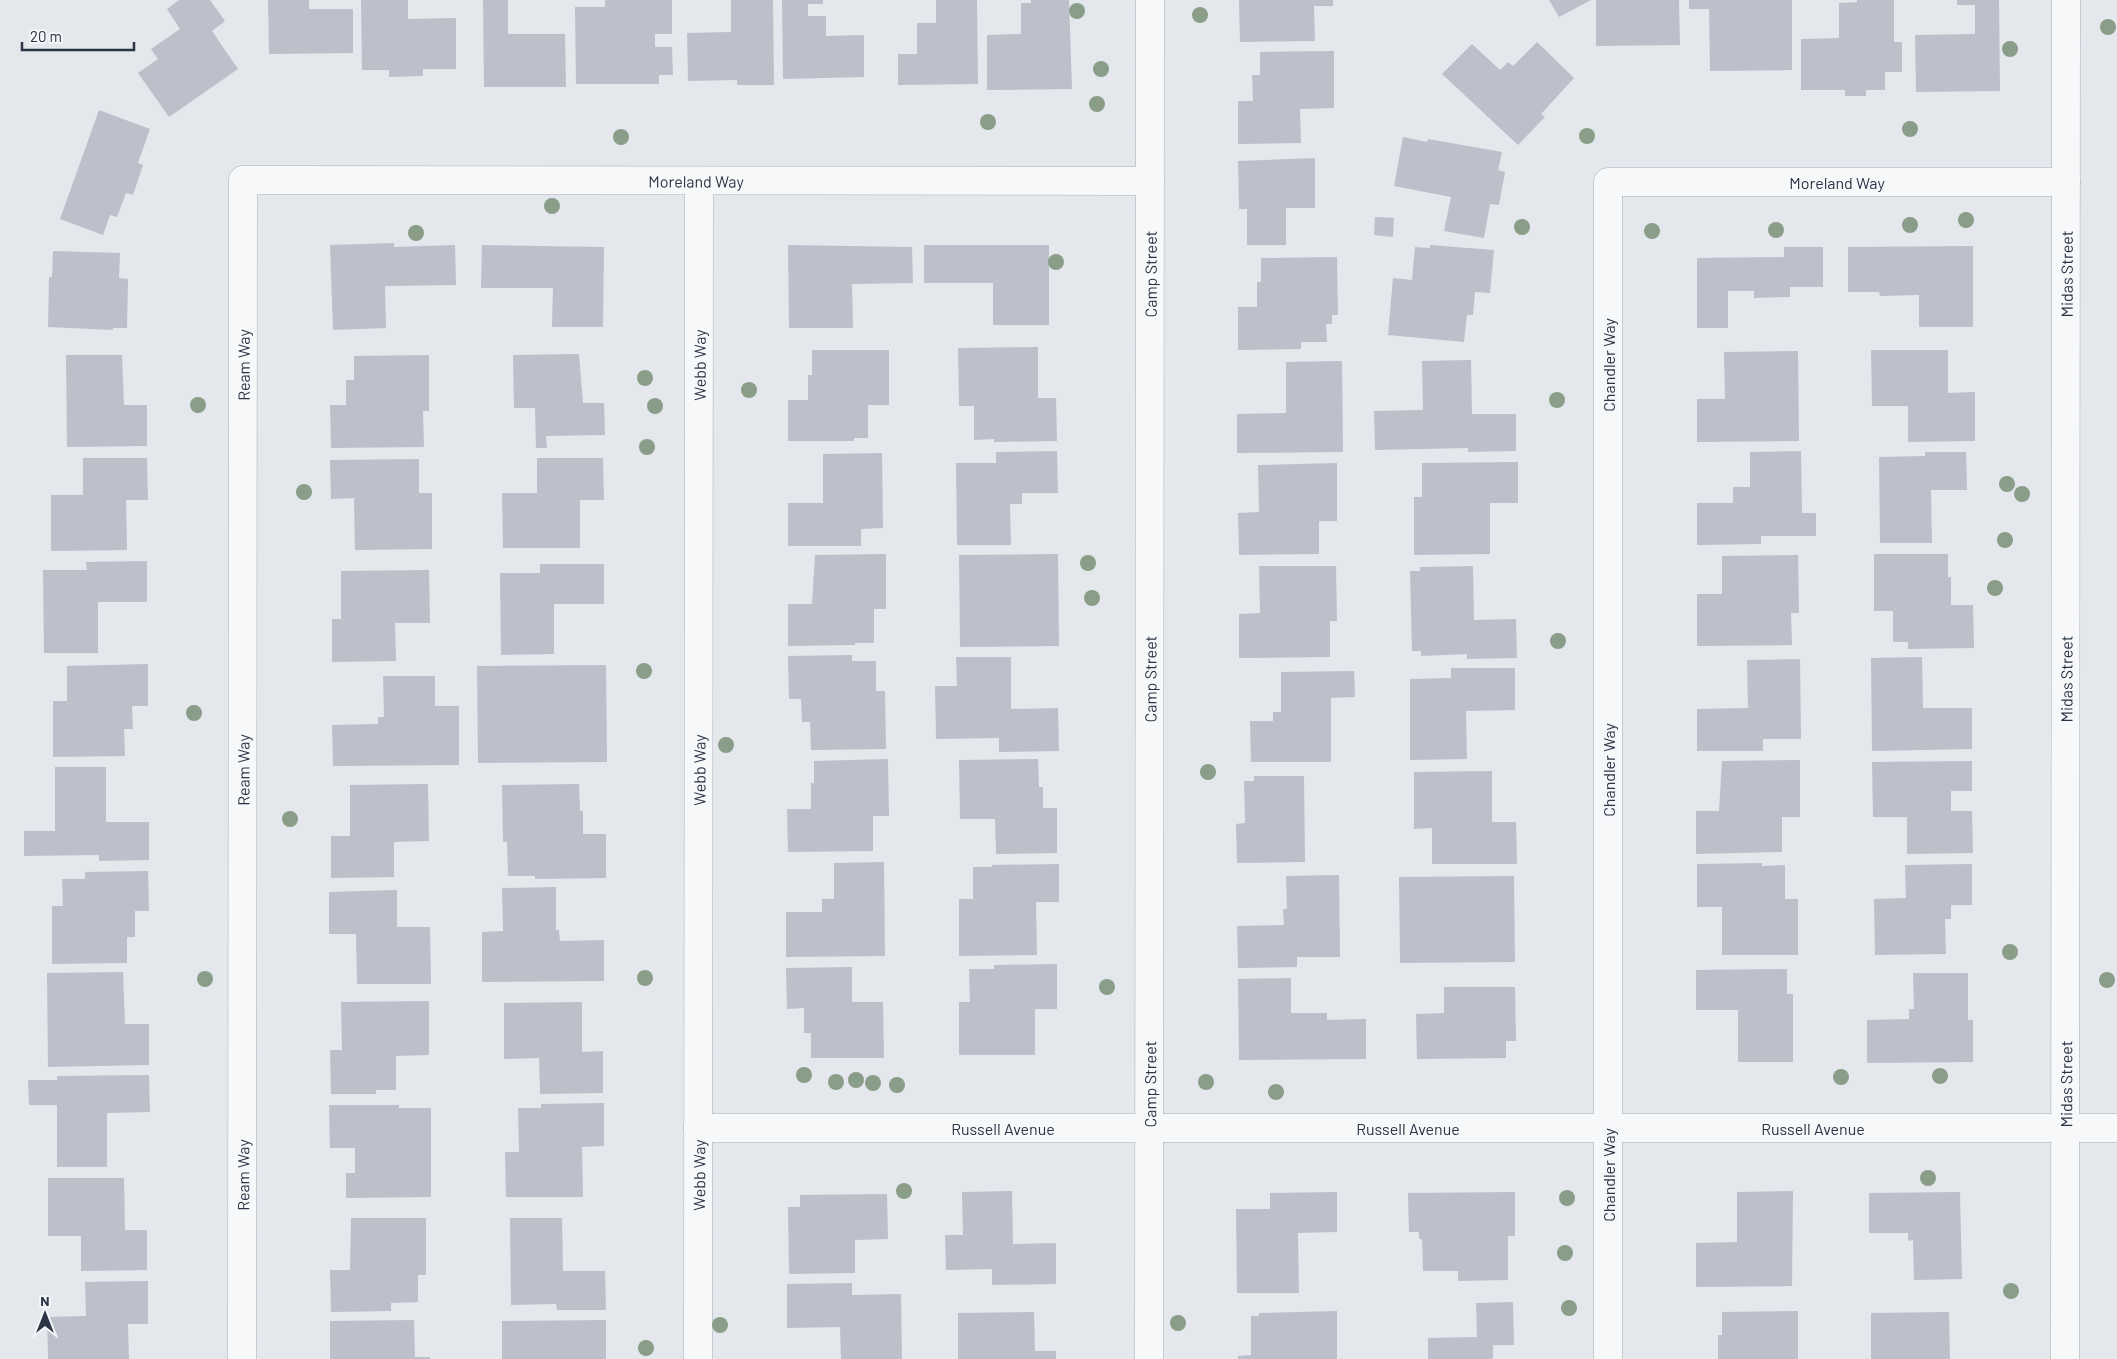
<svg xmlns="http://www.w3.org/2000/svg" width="2117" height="1359" font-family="Barlow,sans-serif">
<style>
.building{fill:#bbc0ca}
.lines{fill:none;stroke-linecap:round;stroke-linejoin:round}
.minor-casing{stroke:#a9aeb7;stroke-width:29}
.minor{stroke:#f7f8fa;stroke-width:28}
.tree{fill:#899d89}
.labels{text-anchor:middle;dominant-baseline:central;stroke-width:5;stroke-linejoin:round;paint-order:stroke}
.street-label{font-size:16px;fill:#2b3445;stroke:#f4f6f9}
</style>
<rect width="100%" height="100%" fill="#e4e7ec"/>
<g class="building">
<polygon points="179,0 210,0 225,21 212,31 238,69 169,117 138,73 158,59 151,49 180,29 167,9"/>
<polygon points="268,0 309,0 309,9 353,9 353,53 269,54"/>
<polygon points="361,0 408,0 408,19 456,18 456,69 423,69 423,76 389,77 389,70 362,70"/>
<polygon points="483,0 508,0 508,34 565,34 566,87 484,87"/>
<polygon points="605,0 672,0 672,34 655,34 655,47 672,47 673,75 659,75 659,84 576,84 575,7 605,7"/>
<polygon points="731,0 773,0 774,85 737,85 737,80 688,81 687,33 731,32"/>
<polygon points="782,0 823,0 823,4 808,4 808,16 826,16 826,36 864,35 864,77 783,79"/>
<polygon points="936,0 977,0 978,84 898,85 898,54 917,54 917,23 936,23"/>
<polygon points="1031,0 1069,0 1072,89 987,90 987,35 1021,34 1021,3 1031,3"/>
<polygon points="1239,0 1333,0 1333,6 1314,6 1315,41 1240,42"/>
<polygon points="1549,0 1591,0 1559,17"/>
<polygon points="1596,0 1679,0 1680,45 1596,46"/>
<polygon points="1689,0 1792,0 1792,70 1710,71 1709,9 1689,9"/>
<polygon points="1857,0 1894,0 1894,42 1902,42 1902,72 1885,72 1885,90 1866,90 1866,96 1845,96 1845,90 1801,90 1801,39 1839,38 1839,3 1857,2"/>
<polygon points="1957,0 1999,0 2000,91 1916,92 1915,35 1975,34 1975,5 1957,5"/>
<polygon points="1537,42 1574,78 1541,114 1545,117 1518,145 1442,74 1472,44 1500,70 1508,62 1513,66"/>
<polygon points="1334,51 1334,108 1300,109 1301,143 1238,144 1238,101 1253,101 1252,75 1260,75 1260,52"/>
<polygon points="99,110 150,129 138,163 143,165 133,195 126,193 117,217 110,215 103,235 60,219"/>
<polygon points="1403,137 1427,142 1428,139 1502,152 1498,170 1505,172 1499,205 1490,204 1484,238 1444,231 1451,197 1394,186"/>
<polygon points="1315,158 1315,208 1286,208 1286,245 1247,245 1247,209 1239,209 1238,161"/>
<polygon points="1375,217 1394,218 1393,237 1374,235"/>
<polygon points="394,243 394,247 455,245 456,285 385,286 386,328 333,330 330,245"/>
<polygon points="482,245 604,247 603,327 552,327 553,288 481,288"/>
<polygon points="788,245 912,247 913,283 852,284 853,328 789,328"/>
<polygon points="924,245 1049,245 1049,325 993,325 993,283 924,283"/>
<polygon points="1430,245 1494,250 1490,293 1475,292 1473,315 1467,315 1464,342 1388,335 1393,278 1412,280 1415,247 1430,248"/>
<polygon points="1973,246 1973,327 1919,327 1919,295 1880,296 1879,292 1848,292 1848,247"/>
<polygon points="1784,247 1823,247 1823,287 1790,287 1790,297 1754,298 1754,291 1728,291 1728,328 1697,328 1697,258 1784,257"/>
<polygon points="53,251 120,253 119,278 128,279 127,328 113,328 113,330 48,327 49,277 52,277"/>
<polygon points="1337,257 1338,315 1332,315 1332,324 1326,324 1327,342 1301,342 1301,349 1238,350 1238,307 1257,307 1257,282 1261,282 1261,258"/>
<polygon points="1038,347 1038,398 1056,398 1057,441 994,442 994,439 974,440 974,406 959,406 958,348"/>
<polygon points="812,350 889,350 889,405 868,405 868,438 854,438 854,441 788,441 788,400 808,400 808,375 812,375"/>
<polygon points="1871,350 1948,350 1948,393 1975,392 1975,441 1908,442 1908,406 1872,406"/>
<polygon points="1798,351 1799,441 1697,442 1697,399 1725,399 1724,352"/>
<polygon points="579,354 583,403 604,403 605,435 546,436 547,448 536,448 535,408 514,408 513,355"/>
<polygon points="66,355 122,355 124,405 147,405 147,446 67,447"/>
<polygon points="429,355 429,411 423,411 424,447 331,448 330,405 346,405 346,380 354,380 354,356"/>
<polygon points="1471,360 1472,414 1516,414 1516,451 1468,452 1468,448 1375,450 1374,411 1423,410 1422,361"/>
<polygon points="1342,361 1343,452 1237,453 1237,414 1286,413 1286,362"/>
<polygon points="1057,451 1058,493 1022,493 1022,504 1010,504 1011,545 957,545 956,463 996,463 996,452"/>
<polygon points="1801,451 1802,513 1816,513 1816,536 1761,536 1761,544 1697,545 1697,503 1733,503 1733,487 1750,487 1750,452"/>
<polygon points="1925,452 1966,452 1967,490 1931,490 1932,543 1880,543 1879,457 1925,456"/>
<polygon points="882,453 883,528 861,529 861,546 788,546 788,503 823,503 823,454"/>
<polygon points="83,458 147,458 148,500 126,500 127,550 51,551 51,495 83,495"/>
<polygon points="537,458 603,458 604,500 580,500 580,548 503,548 502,493 537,493"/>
<polygon points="419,459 419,493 432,493 432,549 355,550 354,498 331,499 330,460"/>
<polygon points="1518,462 1518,503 1490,503 1490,554 1414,555 1414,497 1422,497 1422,463"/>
<polygon points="1337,463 1337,521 1319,521 1319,554 1239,555 1238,513 1259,512 1258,465"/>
<polygon points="886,554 886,609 874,609 874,643 855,643 855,645 788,646 788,604 812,604 815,555"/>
<polygon points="1058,554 1059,646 960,647 959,555"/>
<polygon points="1874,554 1948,554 1948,577 1951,577 1951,605 1973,605 1974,648 1908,649 1908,642 1893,642 1893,611 1874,611"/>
<polygon points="1798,555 1799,613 1791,613 1792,645 1697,646 1697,594 1722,594 1722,556"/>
<polygon points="147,561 147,602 98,602 98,653 44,653 43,570 87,570 86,562"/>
<polygon points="540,564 604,564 604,604 554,604 554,654 501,655 500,573 540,573"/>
<polygon points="1259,566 1336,566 1337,621 1330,621 1330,657 1239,658 1239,614 1260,613"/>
<polygon points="1473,566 1474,620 1516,619 1517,658 1467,659 1467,654 1421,656 1421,651 1412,651 1410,571 1420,571 1420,567"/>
<polygon points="429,570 430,623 395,623 396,661 332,662 332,619 341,619 341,571"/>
<polygon points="852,655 852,661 876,661 876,691 885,691 886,749 811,750 810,722 802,722 801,699 789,699 788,656"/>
<polygon points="956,657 1011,657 1011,709 1058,708 1059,751 999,752 999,738 936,739 935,686 957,686"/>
<polygon points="1922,657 1923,708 1972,708 1972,749 1872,751 1871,658"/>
<polygon points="1800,659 1801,739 1763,739 1763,751 1697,751 1697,709 1748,708 1747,660"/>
<polygon points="148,664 148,706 132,706 133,729 124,729 125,756 53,757 53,701 67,701 67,666"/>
<polygon points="606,665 607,762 478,763 477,666"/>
<polygon points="1451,668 1515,668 1515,710 1466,711 1467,759 1410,760 1410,679 1451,678"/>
<polygon points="1354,671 1355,697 1331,698 1331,762 1251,762 1250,721 1273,721 1273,712 1281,712 1281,672"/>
<polygon points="383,676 435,676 435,706 459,706 459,765 333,766 332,725 378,724 378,717 384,717"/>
<polygon points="888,759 889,816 873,816 873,851 788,852 787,809 811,809 811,783 814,783 814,761"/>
<polygon points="1038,759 1039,787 1043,787 1043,808 1057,808 1057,853 996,854 995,819 960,819 959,760"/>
<polygon points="1800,760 1800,817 1782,817 1782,852 1696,854 1696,811 1719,811 1722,761"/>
<polygon points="1972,761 1972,791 1951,791 1951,811 1972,811 1973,853 1907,854 1907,817 1873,817 1872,762"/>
<polygon points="55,767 106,767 106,822 149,822 149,860 99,861 99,855 24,856 24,831 55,831"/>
<polygon points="1492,771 1492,822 1516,822 1517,864 1432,864 1432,828 1414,829 1414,772"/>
<polygon points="1254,776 1304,776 1305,862 1237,863 1236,824 1245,823 1244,781 1254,781"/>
<polygon points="428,784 429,841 394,842 394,877 331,878 331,836 350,836 350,785"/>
<polygon points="579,784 580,811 583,811 583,834 606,834 606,878 535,879 535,876 508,876 507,842 503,842 502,785"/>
<polygon points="884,862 885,956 786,957 786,912 822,912 822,899 834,899 834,863"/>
<polygon points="1762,863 1762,866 1785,865 1785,899 1798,899 1798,955 1722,955 1722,907 1697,907 1697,864"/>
<polygon points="1059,864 1059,902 1036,902 1037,955 959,956 959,899 973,899 973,867 992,867 992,865"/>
<polygon points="1972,864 1972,905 1951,905 1951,919 1945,919 1946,954 1875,955 1874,899 1906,898 1905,865"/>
<polygon points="148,871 149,911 135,911 135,937 127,937 127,963 52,964 52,906 63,906 62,879 85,879 85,872"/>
<polygon points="1339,875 1340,957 1297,957 1297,967 1238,968 1237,926 1284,925 1283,909 1287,909 1286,876"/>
<polygon points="1514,876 1515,962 1400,963 1399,877"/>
<polygon points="556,887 556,930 559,930 560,941 604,940 604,981 482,982 482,932 503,931 502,888"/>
<polygon points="397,890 397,927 430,927 431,984 357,984 356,934 329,934 329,892"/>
<polygon points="1057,964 1057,1009 1035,1009 1035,1055 959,1055 959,1002 970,1002 969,969 994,969 994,965"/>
<polygon points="852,967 852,1002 883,1002 884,1058 811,1058 811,1033 804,1033 804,1008 787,1009 786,968"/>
<polygon points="1787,969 1787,994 1793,994 1793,1062 1738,1062 1738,1010 1696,1010 1696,970"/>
<polygon points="123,972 125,1024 149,1024 149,1065 48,1067 47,973"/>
<polygon points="1913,973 1968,973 1968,1020 1973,1020 1973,1062 1867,1063 1867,1020 1909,1019 1909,1009 1914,1009"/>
<polygon points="1291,978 1291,1013 1327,1013 1327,1020 1366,1019 1366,1059 1239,1060 1238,979"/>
<polygon points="1444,987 1515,987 1516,1041 1506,1041 1506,1058 1417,1059 1416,1014 1444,1013"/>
<polygon points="429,1001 429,1055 396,1056 396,1090 376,1090 376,1094 331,1094 330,1050 342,1050 341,1002"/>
<polygon points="582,1002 582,1052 603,1051 603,1093 540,1094 539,1058 504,1059 504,1003"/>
<polygon points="149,1075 150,1112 107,1113 107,1167 57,1167 57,1105 29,1105 28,1080 57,1080 57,1076"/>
<polygon points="604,1103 604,1146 582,1147 583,1197 506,1197 505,1152 519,1152 518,1108 541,1108 541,1104"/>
<polygon points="329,1105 399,1105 399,1108 431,1108 431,1197 346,1198 346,1173 355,1173 355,1148 330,1148"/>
<polygon points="48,1178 124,1178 125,1230 147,1230 147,1270 81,1271 81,1236 48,1236"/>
<polygon points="1012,1191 1013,1244 1056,1243 1056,1284 992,1285 992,1269 946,1270 945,1235 963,1235 962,1192"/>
<polygon points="1793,1191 1792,1286 1696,1287 1696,1243 1737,1242 1737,1192"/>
<polygon points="1337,1192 1337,1232 1298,1233 1299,1293 1237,1293 1236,1209 1270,1209 1270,1193"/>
<polygon points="1515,1192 1515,1236 1508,1236 1508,1280 1458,1281 1458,1271 1423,1271 1422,1239 1419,1239 1419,1232 1409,1232 1408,1193"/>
<polygon points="1960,1192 1962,1279 1914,1280 1913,1240 1908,1241 1908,1233 1869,1233 1869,1193"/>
<polygon points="887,1194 888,1239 855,1240 855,1273 789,1274 788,1207 800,1207 800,1195"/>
<polygon points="351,1218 426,1218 426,1275 418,1275 418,1302 391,1303 391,1311 331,1312 330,1270 350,1270"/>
<polygon points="510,1218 562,1218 563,1271 605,1271 606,1310 557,1310 556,1304 511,1305"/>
<polygon points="148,1281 148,1324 128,1324 129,1359 48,1359 47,1317 86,1316 85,1282"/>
<polygon points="852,1283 852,1295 901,1294 902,1359 841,1359 840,1327 787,1328 787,1284"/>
<polygon points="1513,1302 1514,1345 1493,1345 1493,1359 1428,1359 1428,1338 1477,1337 1476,1303"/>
<polygon points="1337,1311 1337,1359 1238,1359 1238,1356 1251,1355 1251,1316 1259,1316 1259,1313"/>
<polygon points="1798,1311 1798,1359 1718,1359 1718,1335 1722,1335 1722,1312"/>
<polygon points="1034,1312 1035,1351 1056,1351 1056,1359 958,1359 958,1313"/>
<polygon points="1949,1312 1950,1359 1871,1359 1871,1313"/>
<polygon points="414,1320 415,1357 430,1357 430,1359 330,1359 330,1321"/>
<polygon points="606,1320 606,1359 502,1359 502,1321"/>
</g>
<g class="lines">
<defs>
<g id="minor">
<path id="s1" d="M698,1128H2117"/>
<path id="s2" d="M242,1359L243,180L1150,181"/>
<path id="s3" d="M698,1359L699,181"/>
<path id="s4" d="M1149,1359L1150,0"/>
<path id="s5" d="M1608,1359V182H2066"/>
<path id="s6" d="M2065,1359L2066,0"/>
</g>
</defs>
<use href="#minor" class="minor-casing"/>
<use href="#minor" class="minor"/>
</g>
<g class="tree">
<circle cx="1077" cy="11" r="8"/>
<circle cx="1200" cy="15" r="8"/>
<circle cx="2108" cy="27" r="8"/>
<circle cx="2010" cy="49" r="8"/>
<circle cx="1101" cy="69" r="8"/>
<circle cx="1097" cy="104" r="8"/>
<circle cx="988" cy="122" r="8"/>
<circle cx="1910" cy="129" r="8"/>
<circle cx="1587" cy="136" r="8"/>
<circle cx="621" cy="137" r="8"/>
<circle cx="552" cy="206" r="8"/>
<circle cx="1966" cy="220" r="8"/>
<circle cx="1910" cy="225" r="8"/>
<circle cx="1522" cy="227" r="8"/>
<circle cx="1776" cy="230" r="8"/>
<circle cx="1652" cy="231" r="8"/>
<circle cx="416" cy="233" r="8"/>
<circle cx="1056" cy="262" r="8"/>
<circle cx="645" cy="378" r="8"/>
<circle cx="749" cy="390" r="8"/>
<circle cx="1557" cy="400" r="8"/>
<circle cx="198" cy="405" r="8"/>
<circle cx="655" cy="406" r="8"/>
<circle cx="647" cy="447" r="8"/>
<circle cx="2007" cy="484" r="8"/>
<circle cx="304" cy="492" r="8"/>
<circle cx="2022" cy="494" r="8"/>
<circle cx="2005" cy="540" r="8"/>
<circle cx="1088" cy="563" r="8"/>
<circle cx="1995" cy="588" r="8"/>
<circle cx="1092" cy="598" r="8"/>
<circle cx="1558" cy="641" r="8"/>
<circle cx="644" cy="671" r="8"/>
<circle cx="194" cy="713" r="8"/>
<circle cx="726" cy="745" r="8"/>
<circle cx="1208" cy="772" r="8"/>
<circle cx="290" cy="819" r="8"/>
<circle cx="2010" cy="952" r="8"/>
<circle cx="645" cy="978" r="8"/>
<circle cx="205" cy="979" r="8"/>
<circle cx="2107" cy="980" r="8"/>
<circle cx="1107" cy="987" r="8"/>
<circle cx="804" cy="1075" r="8"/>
<circle cx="1940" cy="1076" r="8"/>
<circle cx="1841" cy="1077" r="8"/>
<circle cx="856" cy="1080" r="8"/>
<circle cx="836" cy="1082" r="8"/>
<circle cx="1206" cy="1082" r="8"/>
<circle cx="873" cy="1083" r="8"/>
<circle cx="897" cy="1085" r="8"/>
<circle cx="1276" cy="1092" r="8"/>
<circle cx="1928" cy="1178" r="8"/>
<circle cx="904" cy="1191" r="8"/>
<circle cx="1567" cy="1198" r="8"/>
<circle cx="1565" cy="1253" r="8"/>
<circle cx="2011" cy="1291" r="8"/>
<circle cx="1569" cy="1308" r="8"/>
<circle cx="1178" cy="1323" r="8"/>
<circle cx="720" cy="1325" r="8"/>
<circle cx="646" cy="1348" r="8"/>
</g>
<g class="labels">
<g class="street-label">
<text stroke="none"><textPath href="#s2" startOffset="1632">Moreland Way</textPath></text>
<text stroke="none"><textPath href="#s5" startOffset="1406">Moreland Way</textPath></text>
<text stroke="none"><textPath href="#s4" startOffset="1085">Camp Street</textPath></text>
<text stroke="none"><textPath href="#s6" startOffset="1085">Midas Street</textPath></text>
<text stroke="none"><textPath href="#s2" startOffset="994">Ream Way</textPath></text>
<text stroke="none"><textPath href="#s3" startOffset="994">Webb Way</textPath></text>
<text transform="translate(1608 365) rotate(-90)">Chandler Way</text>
<text stroke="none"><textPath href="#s4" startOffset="680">Camp Street</textPath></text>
<text stroke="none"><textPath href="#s6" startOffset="680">Midas Street</textPath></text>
<text stroke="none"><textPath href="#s2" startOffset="589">Ream Way</textPath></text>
<text stroke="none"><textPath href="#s3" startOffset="589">Webb Way</textPath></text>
<text transform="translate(1608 770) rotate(-90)">Chandler Way</text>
<text stroke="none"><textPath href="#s4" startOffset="275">Camp Street</textPath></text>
<text stroke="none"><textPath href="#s6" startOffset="275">Midas Street</textPath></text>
<text stroke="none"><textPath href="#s1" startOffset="305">Russell Avenue</textPath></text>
<text stroke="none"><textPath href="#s1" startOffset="710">Russell Avenue</textPath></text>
<text stroke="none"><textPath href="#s1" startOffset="1115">Russell Avenue</textPath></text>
<text stroke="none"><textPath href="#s2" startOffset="184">Ream Way</textPath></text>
<text stroke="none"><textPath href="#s3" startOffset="184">Webb Way</textPath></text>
<text transform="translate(1608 1175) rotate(-90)">Chandler Way</text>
</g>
</g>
<g transform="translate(45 1314)" stroke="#f4f6f9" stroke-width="4" paint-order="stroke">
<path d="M0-4L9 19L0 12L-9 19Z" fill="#2b3445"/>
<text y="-8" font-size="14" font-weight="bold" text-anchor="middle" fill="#2b3445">N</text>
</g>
<path d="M22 42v8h112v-8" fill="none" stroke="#2b3445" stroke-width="2.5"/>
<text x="30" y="42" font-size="15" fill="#2b3445" stroke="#f4f6f9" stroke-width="4" paint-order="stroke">20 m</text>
</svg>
